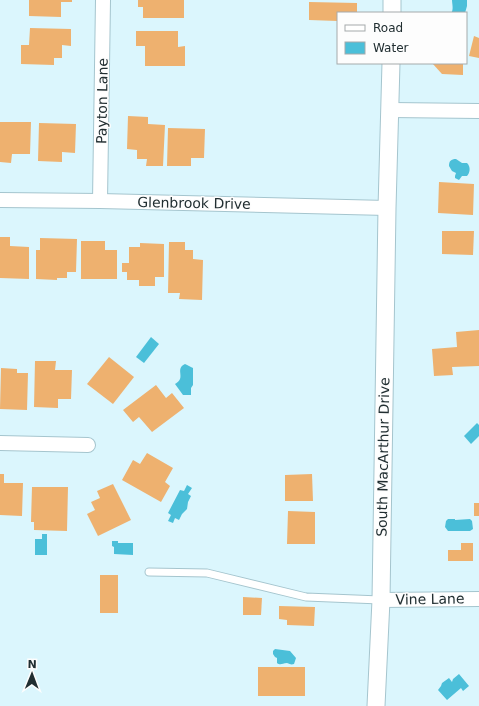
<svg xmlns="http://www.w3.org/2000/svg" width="479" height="706" font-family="'DejaVu Sans',sans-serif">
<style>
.water{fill:#4bbfd9}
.building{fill:#eeb16f}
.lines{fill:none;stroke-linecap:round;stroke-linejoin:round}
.service-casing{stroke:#a5c5ce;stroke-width:9}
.minor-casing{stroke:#a5c5ce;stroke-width:16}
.tertiary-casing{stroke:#a5c5ce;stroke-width:19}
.service{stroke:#fff;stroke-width:7}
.minor{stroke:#fff;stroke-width:14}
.tertiary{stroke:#fff;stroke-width:17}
.labels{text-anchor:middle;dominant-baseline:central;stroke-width:3;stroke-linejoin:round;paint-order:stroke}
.street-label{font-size:14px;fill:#212e31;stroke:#fdfdfd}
</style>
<rect width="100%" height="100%" fill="#dbf6fd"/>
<g class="water">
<path d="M452,0H467V6L465,13H451C454,10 452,4 452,0Z"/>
<path d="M456,159L462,163H467C471,167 470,173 467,176H462L459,180L455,178V176L456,173L452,171L449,166C449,161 451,159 456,159Z"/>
<polygon points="151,337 159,344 144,363 136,357"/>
<path d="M185,364C188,365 190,367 193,368V385L191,388V395H183L175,384C187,378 174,369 185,364Z"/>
<polygon points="477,423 479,425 479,436 471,444 464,436"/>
<polygon points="187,485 192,488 188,494 191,496 188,502 187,509 182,514 179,520 175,518 173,523 168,521 171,515 168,513 180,490 184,491"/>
<polygon points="448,519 455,519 455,520 470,519 472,521 473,529 470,531 448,531 445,527 446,521"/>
<polygon points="42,534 47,534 47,555 35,555 35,539 42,539"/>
<polygon points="112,541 118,541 118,543 133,543 133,555 114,554 114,547 112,546"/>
<path d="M275,649L290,651L296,658L294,664C291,665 290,664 287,663C282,663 281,666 277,663V658L275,657L273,654V651Z"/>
<polygon points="459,674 469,686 463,691 461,688 447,700 438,690 441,686 442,683 449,678 452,682 453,679"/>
</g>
<g class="building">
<polygon points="29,0 72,0 72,2 61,2 61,17 29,16"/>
<polygon points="138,0 184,0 184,18 143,18 143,7 138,7"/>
<polygon points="309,2 357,3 357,13 338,13 338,21 309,20"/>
<polygon points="30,28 71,29 71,46 62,45 62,58 54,58 54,65 21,64 21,45 29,45"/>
<polygon points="136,31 178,31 178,47 185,46 185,66 145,66 145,46 136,46"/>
<polygon points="474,36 479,38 479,58 469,56"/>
<polygon points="432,63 463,63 463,75 442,74"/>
<polygon points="128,116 148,117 148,124 165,125 163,166 146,166 147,159 137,159 137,150 127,149"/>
<polygon points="0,122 31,122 30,154 12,154 11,163 0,162"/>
<polygon points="39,123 76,124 75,153 62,152 62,162 38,161"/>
<polygon points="168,128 205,129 204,158 191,158 191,166 167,166"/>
<polygon points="439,182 474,184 473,215 438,213"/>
<polygon points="442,231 474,231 473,255 442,254"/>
<polygon points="0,237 10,237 10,246 29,247 29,279 0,278"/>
<polygon points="40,238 77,239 76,272 67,272 67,278 57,278 57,280 36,279 36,250 40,250"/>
<polygon points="81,241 105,241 105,250 117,250 117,279 81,279"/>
<polygon points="169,242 185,242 185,250 193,250 193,259 203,260 202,300 179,299 180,293 168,293"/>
<polygon points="140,243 164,244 164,277 155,277 155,286 139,286 139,280 127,280 127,272 122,272 122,263 129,263 129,247 140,247"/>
<polygon points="479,330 479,366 452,367 453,375 434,376 432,349 457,347 456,332"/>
<polygon points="109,357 134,377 113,404 87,384"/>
<polygon points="35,361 56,361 55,370 72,370 71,399 58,399 58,408 34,407"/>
<polygon points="1,368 17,369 17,373 28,373 27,410 0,409"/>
<polygon points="156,385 166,398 172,393 184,408 152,432 139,417 133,422 123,410"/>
<polygon points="147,453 173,468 165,482 170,486 161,502 122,480 133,460 140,464"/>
<polygon points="0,474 4,474 4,483 23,483 22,516 0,515"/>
<polygon points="312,474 313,501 285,501 285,475"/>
<polygon points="113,484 131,520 98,536 87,514 95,510 91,502 100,498 97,491"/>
<polygon points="32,487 68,487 67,531 34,530 34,522 31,522"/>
<rect x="474" y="503" width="5" height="13"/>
<polygon points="288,511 315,512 315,544 287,544"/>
<polygon points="461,543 473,543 473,561 448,561 448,550 461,550"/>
<rect x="100" y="575" width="18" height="38"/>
<polygon points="243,597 262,598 261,615 243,615"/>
<polygon points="279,606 315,607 314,626 287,625 287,620 279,619"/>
<rect x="258" y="667" width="47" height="29"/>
</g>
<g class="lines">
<defs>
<polyline id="service" points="149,572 207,573 306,597 380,600"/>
<g id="minor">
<polyline points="391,110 479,111"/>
<polyline points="0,200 100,201 387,208"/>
<polyline points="100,201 103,0"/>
<polyline points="0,443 88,445"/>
<polyline points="381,600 479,599"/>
</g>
<g id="tertiary">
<polyline points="392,13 392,0"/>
<polyline points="376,706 381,600 387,208 391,63"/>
</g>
</defs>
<use href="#service" class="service-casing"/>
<use href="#minor" class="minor-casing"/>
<use href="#tertiary" class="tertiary-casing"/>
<use href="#service" class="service"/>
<use href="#minor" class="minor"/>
<use href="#tertiary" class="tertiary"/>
</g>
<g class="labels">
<g class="street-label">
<text transform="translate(102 101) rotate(-89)">Payton Lane</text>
<text transform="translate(194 203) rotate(1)">Glenbrook Drive</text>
<text transform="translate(383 457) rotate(-89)">South MacArthur Drive</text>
<text transform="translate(430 599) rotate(-1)">Vine Lane</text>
</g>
</g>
<rect x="337" y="12" width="130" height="52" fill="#fdfdfd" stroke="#a5aaab"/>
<rect x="345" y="25" width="20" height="6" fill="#ffffff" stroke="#a5aaab"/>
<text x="373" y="32" font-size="12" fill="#212e31">Road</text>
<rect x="345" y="42" width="20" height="12" fill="#4bbfd9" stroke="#a5aaab"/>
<text x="373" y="52" font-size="12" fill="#212e31">Water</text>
<g transform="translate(32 674) rotate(1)" stroke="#fdfdfd" stroke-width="3" paint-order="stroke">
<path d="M0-3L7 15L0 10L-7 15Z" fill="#212e31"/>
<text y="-6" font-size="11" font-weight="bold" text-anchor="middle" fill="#212e31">N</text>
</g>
</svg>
